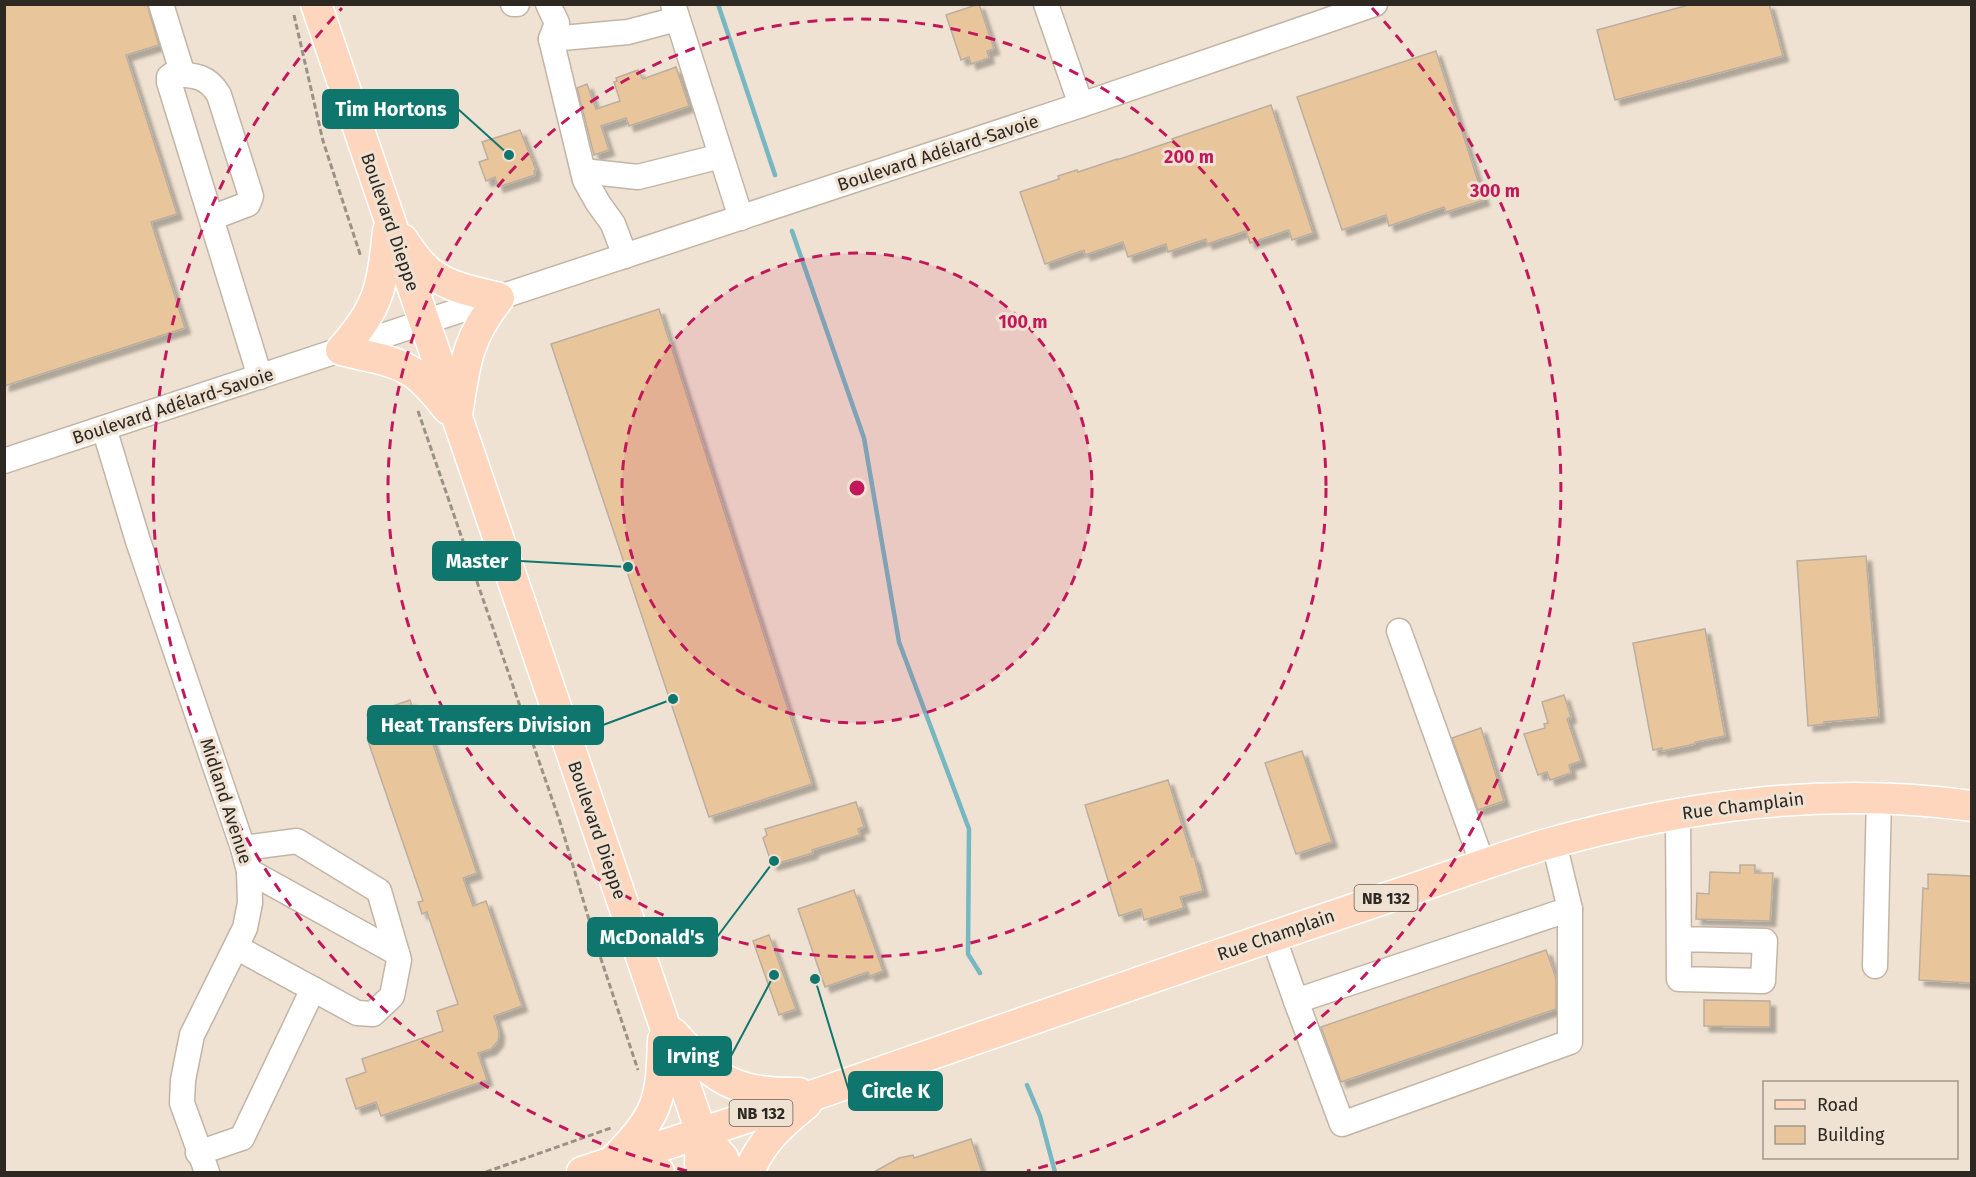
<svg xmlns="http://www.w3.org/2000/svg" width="1976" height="1177" font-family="'Fira Sans',sans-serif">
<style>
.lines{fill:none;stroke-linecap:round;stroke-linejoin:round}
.stream{stroke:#76b7c2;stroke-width:4.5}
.building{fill:#e8c59b;stroke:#bbaea0;stroke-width:1.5;filter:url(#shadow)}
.minor-casing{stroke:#c2b5a6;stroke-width:27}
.major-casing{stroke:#fff;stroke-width:33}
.path{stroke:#9b9286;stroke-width:3;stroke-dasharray:6 3;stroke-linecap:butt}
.minor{stroke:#fff;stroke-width:24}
.major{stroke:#fed6be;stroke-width:30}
.ring{fill:none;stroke:#c2185b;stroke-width:3;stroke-dasharray:10 8}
.labels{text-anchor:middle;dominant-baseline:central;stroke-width:6;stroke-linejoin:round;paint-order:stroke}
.shield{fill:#efe2d2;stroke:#676057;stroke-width:1.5}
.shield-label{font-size:16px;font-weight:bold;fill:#2d2822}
.street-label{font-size:18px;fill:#2d2822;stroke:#efe2d2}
.centre{fill:#c2185b;stroke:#efe2d2;stroke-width:3}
.ring-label{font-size:18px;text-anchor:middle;font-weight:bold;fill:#c2185b;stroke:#efe2d2;stroke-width:6;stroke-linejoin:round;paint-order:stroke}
.leader{fill:none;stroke:#0f766e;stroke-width:2}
.callout-dot{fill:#0f766e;stroke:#efe2d2;stroke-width:2}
.callout{fill:#0f766e;stroke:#0f766e;stroke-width:2}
.callout-label{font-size:20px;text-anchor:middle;font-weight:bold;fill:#fff}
</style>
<defs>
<filter id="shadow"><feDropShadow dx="5.5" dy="5.5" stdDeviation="1.5" flood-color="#0004"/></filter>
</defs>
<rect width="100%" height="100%" fill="#efe2d2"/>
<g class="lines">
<g class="stream">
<polyline points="718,4 775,175"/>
<polyline points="792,231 864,438 899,642 969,829 968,954 980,973"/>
<polyline points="1027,1085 1040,1116 1055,1172"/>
</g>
</g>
<g class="building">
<polygon points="4,4 147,4 159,45 126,55 177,214 151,222 185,328 4,386"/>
<polygon points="979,4 994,49 987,51 989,58 971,64 969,57 961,60 946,15"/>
<polygon points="1692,4 1769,4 1783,56 1615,100 1597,30"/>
<polygon points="1436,51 1484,200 1446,212 1444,207 1389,226 1386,215 1342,230 1297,97"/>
<polygon points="676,67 689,106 629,126 626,118 601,126 609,150 594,155 577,88 587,84 596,109 620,101 614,82 617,81 616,78 638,70 643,79"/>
<polygon points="1271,105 1313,233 1292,240 1289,230 1250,243 1246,231 1207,244 1206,239 1168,252 1166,244 1128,257 1123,242 1085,255 1084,250 1045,264 1020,192 1059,179 1058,176 1077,170 1078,172 1117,159 1117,160 1173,141 1172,139"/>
<polygon points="520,130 536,170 534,171 535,175 498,187 495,177 486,181 479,162 488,159 482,142"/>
<polygon points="659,309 812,784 709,817 551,344"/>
<polygon points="1866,556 1879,717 1824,722 1824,724 1808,726 1797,561"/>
<polygon points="1705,629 1725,736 1695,742 1695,744 1662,751 1662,748 1653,750 1633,643"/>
<polygon points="1564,695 1571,717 1567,719 1581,761 1569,765 1571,773 1550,780 1547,772 1538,775 1524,734 1545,728 1544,724 1548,723 1542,702"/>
<polygon points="410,700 417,721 424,718 477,873 463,878 473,906 486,901 522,1006 494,1016 499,1032 498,1041 491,1049 478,1053 487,1080 381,1116 376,1102 356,1109 346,1079 366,1072 362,1059 443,1031 437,1011 458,1004 427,912 422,914 418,902 423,901 367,738 374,736 367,715"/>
<polygon points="1481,728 1504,801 1478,810 1452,738"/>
<polygon points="1302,751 1332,842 1296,854 1265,763"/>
<polygon points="1168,780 1192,857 1194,857 1203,891 1180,897 1184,908 1144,920 1141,909 1119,916 1085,805"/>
<polygon points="856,802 864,827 858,829 860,835 812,850 813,853 772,865 763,838 767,835 765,829"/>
<polygon points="1740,865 1755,865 1755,873 1773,873 1770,921 1696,919 1697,893 1709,894 1710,872 1740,873"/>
<polygon points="1928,874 1971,876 1971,983 1919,980 1923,888 1928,889"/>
<polygon points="854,890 883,971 870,976 868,972 825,987 798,909"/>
<polygon points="769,935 796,1009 779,1015 753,941"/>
<polygon points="1546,950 1556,978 1556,1009 1341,1082 1321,1027"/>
<polygon points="1704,1000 1770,1001 1770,1027 1704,1026"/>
<polygon points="971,1139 982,1173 872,1173 899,1158 913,1155 914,1158"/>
</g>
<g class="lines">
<defs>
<g id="minor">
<polyline points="161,4 183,75"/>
<polyline points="513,4 517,4"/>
<polyline points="548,4 557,23 551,39 585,180 598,203 613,224 625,256"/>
<polyline points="673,4 741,218"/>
<polyline points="1046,4 1081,105"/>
<polyline points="551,39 628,32 677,19"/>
<polyline points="583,171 638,177 721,156"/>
<path d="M211,218L248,204L251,196L219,95C208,76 195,75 173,74L169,77V82L260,377"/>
<polyline points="104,428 138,541 243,848 249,871 250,903 245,928 192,1035 183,1080 182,1103 207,1172"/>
<polyline points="4,461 1081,105 1375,4"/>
<polyline points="1399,631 1483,865"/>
<polyline points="1678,814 1679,979 1763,981 1765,941 1679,939"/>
<polyline points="249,871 397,953"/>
<polyline points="1273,936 1296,1001 1570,909 1554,843"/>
<polyline points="236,947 357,1013 373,1014 392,996 399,960 379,891 297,841 243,848"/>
<polyline points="1875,966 1879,797"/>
<polyline points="1296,1001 1342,1124 1570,1042 1570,909"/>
<polyline points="198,1153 242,1138 313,989"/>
</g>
<g id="major">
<polyline points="316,4 701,1132 700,1164 703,1172"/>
<path d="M388,231C382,286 380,307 341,350C365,356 392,359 412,372C426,381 437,396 448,409"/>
<path d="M402,239C408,247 414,257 422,265C442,287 472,291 499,298C466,340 465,364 457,415"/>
<path d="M673,1033C715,1080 734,1094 799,1093"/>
<polyline points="701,1133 723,1158 728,1172"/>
<path d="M614,1160C658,1114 661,1104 663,1040"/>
<polyline points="612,1162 659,1172"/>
<path d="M582,1172C660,1146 739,1121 817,1094C948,1049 1078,1003 1209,958C1278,935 1347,911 1416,888C1459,873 1503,857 1547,844C1686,805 1828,786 1972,806"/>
<path d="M749,1172C761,1142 781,1124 806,1104"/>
</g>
</defs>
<use href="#minor" class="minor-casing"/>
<use href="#major" class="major-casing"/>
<g class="path">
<polyline points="294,15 323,141 361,257"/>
<polyline points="418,411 560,822 598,950 638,1070"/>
<polyline points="486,1172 611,1128"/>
</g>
<use href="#minor" class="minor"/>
<use href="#major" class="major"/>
</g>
<circle cx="857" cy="488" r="235" fill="#c2185b" fill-opacity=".12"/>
<g class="ring">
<circle cx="857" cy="488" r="235"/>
<circle cx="857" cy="488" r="469"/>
<path d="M687 1171A704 704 0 0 1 342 8M1372 8A704 704 0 0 1 1027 1171"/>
</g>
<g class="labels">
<g class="shield">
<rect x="1354.5" y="885" width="63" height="26" rx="4.5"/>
<rect x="729.5" y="1100" width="63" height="26" rx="4.5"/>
</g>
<g class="shield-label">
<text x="1386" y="898">NB 132</text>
<text x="761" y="1113">NB 132</text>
</g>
<g class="street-label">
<text transform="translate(938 153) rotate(-18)">Boulevard Adélard-Savoie</text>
<text transform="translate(390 222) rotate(71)">Boulevard Dieppe</text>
<text transform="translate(173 406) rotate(-18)">Boulevard Adélard-Savoie</text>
<text transform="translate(226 801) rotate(72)">Midland Avenue</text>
<text transform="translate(1743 806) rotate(-7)">Rue Champlain</text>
<text transform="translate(597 830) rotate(71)">Boulevard Dieppe</text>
<text transform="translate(1276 935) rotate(-19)">Rue Champlain</text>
</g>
</g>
<circle cx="857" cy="488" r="9" class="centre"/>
<g class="ring-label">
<text x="1189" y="163">200 m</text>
<text x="1495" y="197">300 m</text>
<text x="1023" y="328">100 m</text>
</g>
<path class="leader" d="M509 155L458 109M628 567L520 561M673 699L603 725M774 861L717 937M774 975L731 1056M815 979L849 1091"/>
<g class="callout-dot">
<circle cx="509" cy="155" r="6"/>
<circle cx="628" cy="567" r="6"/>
<circle cx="673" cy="699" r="6"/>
<circle cx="774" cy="861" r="6"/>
<circle cx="774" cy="975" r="6"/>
<circle cx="815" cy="979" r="6"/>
</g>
<g class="callout">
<rect x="323" y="90" width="135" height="38" rx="6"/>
<rect x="433" y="542" width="87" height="38" rx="6"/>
<rect x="368" y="706" width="235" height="38" rx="6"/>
<rect x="588" y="918" width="129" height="38" rx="6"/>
<rect x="654" y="1037" width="77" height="38" rx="6"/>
<rect x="849" y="1072" width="93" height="38" rx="6"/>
</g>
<g class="callout-label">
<text x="391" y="116">Tim Hortons</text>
<text x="477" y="568">Master</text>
<text x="486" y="732">Heat Transfers Division</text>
<text x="652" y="944">McDonald's</text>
<text x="693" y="1063">Irving</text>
<text x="896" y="1098">Circle K</text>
</g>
<rect width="1976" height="1177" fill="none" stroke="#2d2822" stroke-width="12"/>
<rect x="1763" y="1081" width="195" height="78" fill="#efe2d2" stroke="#a1988c" stroke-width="1.5"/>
<rect x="1775" y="1100" width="30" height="9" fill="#fed6be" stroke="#a1988c" stroke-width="1.5"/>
<text x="1817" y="1111" font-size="18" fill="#2d2822">Road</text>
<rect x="1775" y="1126" width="30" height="18" fill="#e8c59b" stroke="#a1988c" stroke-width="1.5"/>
<text x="1817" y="1141" font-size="18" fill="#2d2822">Building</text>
</svg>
